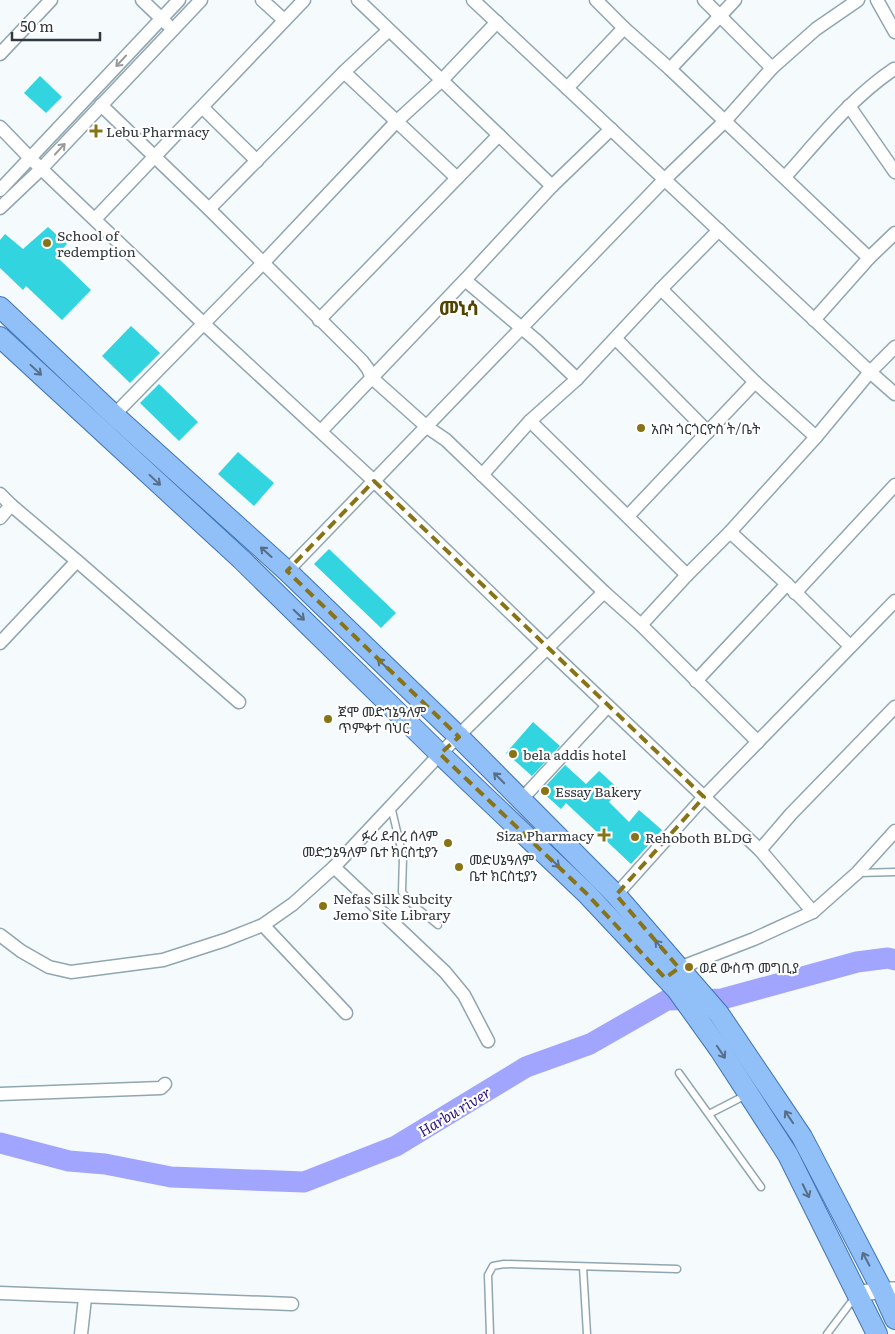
<svg xmlns="http://www.w3.org/2000/svg" width="895" height="1334" font-family="Literata,'Noto Sans Ethiopic',serif">
<style>
.lines{fill:none;stroke-linecap:round;stroke-linejoin:round}
.river{stroke:#a2a5fe;stroke-width:21}
.building{fill:#31d4df}
.service-casing{stroke:#90a6b0;stroke-width:9}
.minor-casing{stroke:#90a6b0;stroke-width:15}
.tertiary-casing{stroke:#90a6b0;stroke-width:18}
.primary-casing{stroke:#3f74b4;stroke-width:22}
.service{stroke:#fff;stroke-width:6}
.minor{stroke:#fff;stroke-width:12}
.tertiary{stroke:#fff;stroke-width:15}
.primary{stroke:#91bff8;stroke-width:20}
.oneway{stroke:#989c9e}
.oneway2{stroke:#576e88}
.marked{fill:none;stroke:#887417;stroke-width:4;stroke-dasharray:10 6;stroke-linejoin:round}
.poi-dot{fill:#887417;stroke:#fff;stroke-width:2}
.labels{text-anchor:middle;dominant-baseline:central;stroke-width:4.5;stroke-linejoin:round;paint-order:stroke}
.poi-label{font-size:14px;fill:#30383d;stroke:#fff;text-anchor:start}
.water-label{font-size:15px;font-style:italic;fill:#2b167b;stroke:#fff}
.district-label{font-size:19px;font-weight:bold;fill:#514300;stroke:#fff}
</style>
<rect width="100%" height="100%" fill="#f5fafc"/>
<g class="lines">
<polyline class="river" points="0,1143 69,1161 105,1164 171,1177 304,1182 396,1146 526,1067 590,1044 667,1000 722,999 857,962 888,958 895,960"/>
</g>
<g class="building">
<polygon points="40,76 62,97 46,113 24,93"/>
<polygon points="48,227 67,244 56,256 91,290 62,320 26,286 23,290 0,268 0,240 5,234 23,249"/>
<polygon points="131,326 160,353 130,383 102,356"/>
<polygon points="159,384 198,422 179,441 140,403"/>
<polygon points="238,452 274,483 254,506 218,474"/>
<polygon points="329,549 396,613 381,628 314,564"/>
<polygon points="533,722 560,746 532,776 506,753"/>
<polygon points="565,765 586,784 599,771 620,790 609,802 629,822 639,810 662,830 631,864 566,803 561,809 541,791"/>
</g>
<g class="lines">
<defs>
<g id="service">
<polyline points="391,806 403,857 402,892 411,903 438,925"/>
<polyline points="858,873 895,872"/>
<polyline points="679,1073 761,1187"/>
<polyline points="709,1114 746,1095"/>
<polyline points="583,1267 587,1334"/>
<polyline points="490,1334 488,1275 493,1266 504,1264 677,1269"/>
<polyline points="827,1334 855,1297"/>
</g>
<g id="minor">
<polyline points="142,0 167,24"/>
<polyline points="262,0 284,20"/>
<polyline points="358,0 552,186"/>
<polyline points="473,0 870,372 895,394"/>
<polyline points="596,0 624,28 670,69 869,258 814,320"/>
<polyline points="704,0 772,68"/>
<polyline points="877,0 895,32"/>
<polyline points="0,54 51,0"/>
<polyline points="670,69 735,0"/>
<polyline points="344,72 457,178"/>
<polyline points="567,88 624,28"/>
<polyline points="101,105 209,209 362,361 368,369 372,378 427,427 446,440 604,592"/>
<polyline points="849,106 895,172"/>
<polyline points="202,107 257,161"/>
<polyline points="0,127 30,158 204,324 374,481 548,649 760,850 813,912"/>
<path d="M785,177C819,139 851,98 894,69"/>
<polyline points="0,190 179,0"/>
<polyline points="0,208 41,169 201,0"/>
<polyline points="209,209 344,72 389,30"/>
<polyline points="95,219 304,0"/>
<polyline points="869,258 895,233"/>
<polyline points="661,289 755,382 816,437"/>
<polyline points="319,320 499,135"/>
<polyline points="616,339 708,432"/>
<polyline points="577,379 537,341 465,280 552,186 611,129"/>
<polyline points="114,415 263,263 397,121 442,80 497,22"/>
<polyline points="530,421 687,575"/>
<polyline points="321,431 465,280"/>
<polyline points="482,475 530,421 577,379 661,289 719,230"/>
<polyline points="0,494 11,505"/>
<polyline points="628,516 755,382"/>
<polyline points="0,518 11,505 77,561 0,643"/>
<polyline points="730,532 787,584 850,646"/>
<polyline points="77,561 239,702"/>
<polyline points="287,571 664,180 725,121 772,68 816,29 858,0"/>
<polyline points="795,593 895,485"/>
<polyline points="641,625 758,742"/>
<polyline points="696,681 787,584"/>
<polyline points="521,800 608,706"/>
<polyline points="760,850 791,814 895,707"/>
<polyline points="334,867 445,972 464,995 488,1041"/>
<polyline points="616,895 704,797 895,601"/>
<polyline points="263,925 346,1013"/>
<polyline points="0,935 21,951 49,967 71,972 163,960 225,940 263,925 293,904 334,867 440,754 604,592 641,625 687,575 730,532 816,437 870,372 895,347"/>
<polyline points="674,972 679,968 754,939 813,912 857,873 895,831"/>
<polyline points="0,1094 161,1088 165,1084"/>
<polyline points="0,1293 292,1304"/>
<polyline points="81,1334 85,1298"/>
</g>
<polyline id="tertiary" points="856,1294 882,1290 895,1290"/>
<g id="primary">
<polyline points="0,307 114,415 287,571 459,737 616,895 719,1014 802,1137 882,1290 895,1319"/>
<polyline points="0,337 241,559 440,754 586,893 677,990 720,1050 788,1155 877,1334"/>
</g>
</defs>
<use href="#service" class="service-casing"/>
<use href="#minor" class="minor-casing"/>
<use href="#tertiary" class="tertiary-casing"/>
<use href="#primary" class="primary-casing"/>
<use href="#service" class="service"/>
<use href="#minor" class="minor"/>
<use href="#tertiary" class="tertiary"/>
<use href="#primary" class="primary"/>
</g>
<defs><path id="oneway-shaft" d="M-6 0H5M1.5-3L5.5 0L1.5 3" fill="none" stroke-width="1.6" stroke-linecap="round" stroke-linejoin="round" transform="scale(1.25)"/></defs>
<g class="oneway">
<use href="#oneway-shaft" transform="translate(121 61) rotate(133)"/>
<use href="#oneway-shaft" transform="translate(60 149) rotate(-47)"/>
</g>
<g class="oneway2">
<use href="#oneway-shaft" transform="translate(36 370) rotate(43)"/>
<use href="#oneway-shaft" transform="translate(155 480) rotate(43)"/>
<use href="#oneway-shaft" transform="translate(266 552) rotate(-138)"/>
<use href="#oneway-shaft" transform="translate(299 615) rotate(44)"/>
<use href="#oneway-shaft" transform="translate(383 664) rotate(-136)"/>
<use href="#oneway-shaft" transform="translate(499 778) rotate(-135)"/>
<use href="#oneway-shaft" transform="translate(554 862) rotate(44)"/>
<use href="#oneway-shaft" transform="translate(660 946) rotate(-131)"/>
<use href="#oneway-shaft" transform="translate(721 1052) rotate(56)"/>
<use href="#oneway-shaft" transform="translate(789 1117) rotate(-124)"/>
<use href="#oneway-shaft" transform="translate(806 1191) rotate(64)"/>
<use href="#oneway-shaft" transform="translate(866 1259) rotate(-118)"/>
</g>
<path class="marked" d="M374,481L704,797L616,895L679,968L665,978L586,893L440,754L459,737L287,571Z"/>
<g class="poi-dot">
<path d="M93.5 123.5h5v5h5v5h-5v5h-5v-5h-5v-5h5z"/>
<circle cx="47" cy="243" r="5"/>
<circle cx="641" cy="428" r="5"/>
<circle cx="328" cy="719" r="5"/>
<circle cx="513" cy="754" r="5"/>
<circle cx="545" cy="791" r="5"/>
<path d="M601.5 827.5h5v5h5v5h-5v5h-5v-5h-5v-5h5z"/>
<circle cx="635" cy="837" r="5"/>
<circle cx="448" cy="843" r="5"/>
<circle cx="459" cy="867" r="5"/>
<circle cx="323" cy="906" r="5"/>
<circle cx="689" cy="967" r="5"/>
</g>
<g class="labels">
<g class="poi-label">
<text x="106" y="131">Lebu Pharmacy</text>
<text x="57" y="235">School of<tspan x="57" dy="16">redemption</tspan></text>
<text x="651" y="428">አቡነ ጎርጎርዮስ ት/ቤት</text>
<text x="338" y="711">ጀሞ መድኀኔዓለም<tspan x="338" dy="16">ጥምቀተ ባህር</tspan></text>
<text x="523" y="754">bela addis hotel</text>
<text x="555" y="791">Essay Bakery</text>
<text x="438" y="835" text-anchor="end">ፉሪ ደብረ ሰላም<tspan x="438" dy="16">መድኃኔዓለም ቤተ ክርስቲያን</tspan></text>
<text x="594" y="835" text-anchor="end">Siza Pharmacy</text>
<text x="645" y="837">Rehoboth BLDG</text>
<text x="469" y="859">መድሀኔዓለም<tspan x="469" dy="16">ቤተ ክርስቲያን</tspan></text>
<text x="333" y="898">Nefas Silk Subcity<tspan x="333" dy="16">Jemo Site Library</tspan></text>
<text x="699" y="967">ወደ ውስጥ መግቢያ</text>
</g>
<g class="water-label">
<text transform="translate(454 1111) rotate(-31)">Harbu river</text>
</g>
<g class="district-label">
<text x="459" y="307">መኒሳ</text>
</g>
</g>
<path d="M12 32v8h88v-8" fill="none" stroke="#30383d" stroke-width="2.5"/>
<text x="20" y="32" font-size="15" fill="#30383d" stroke="#ffffff" stroke-width="4" paint-order="stroke">50 m</text>
</svg>
